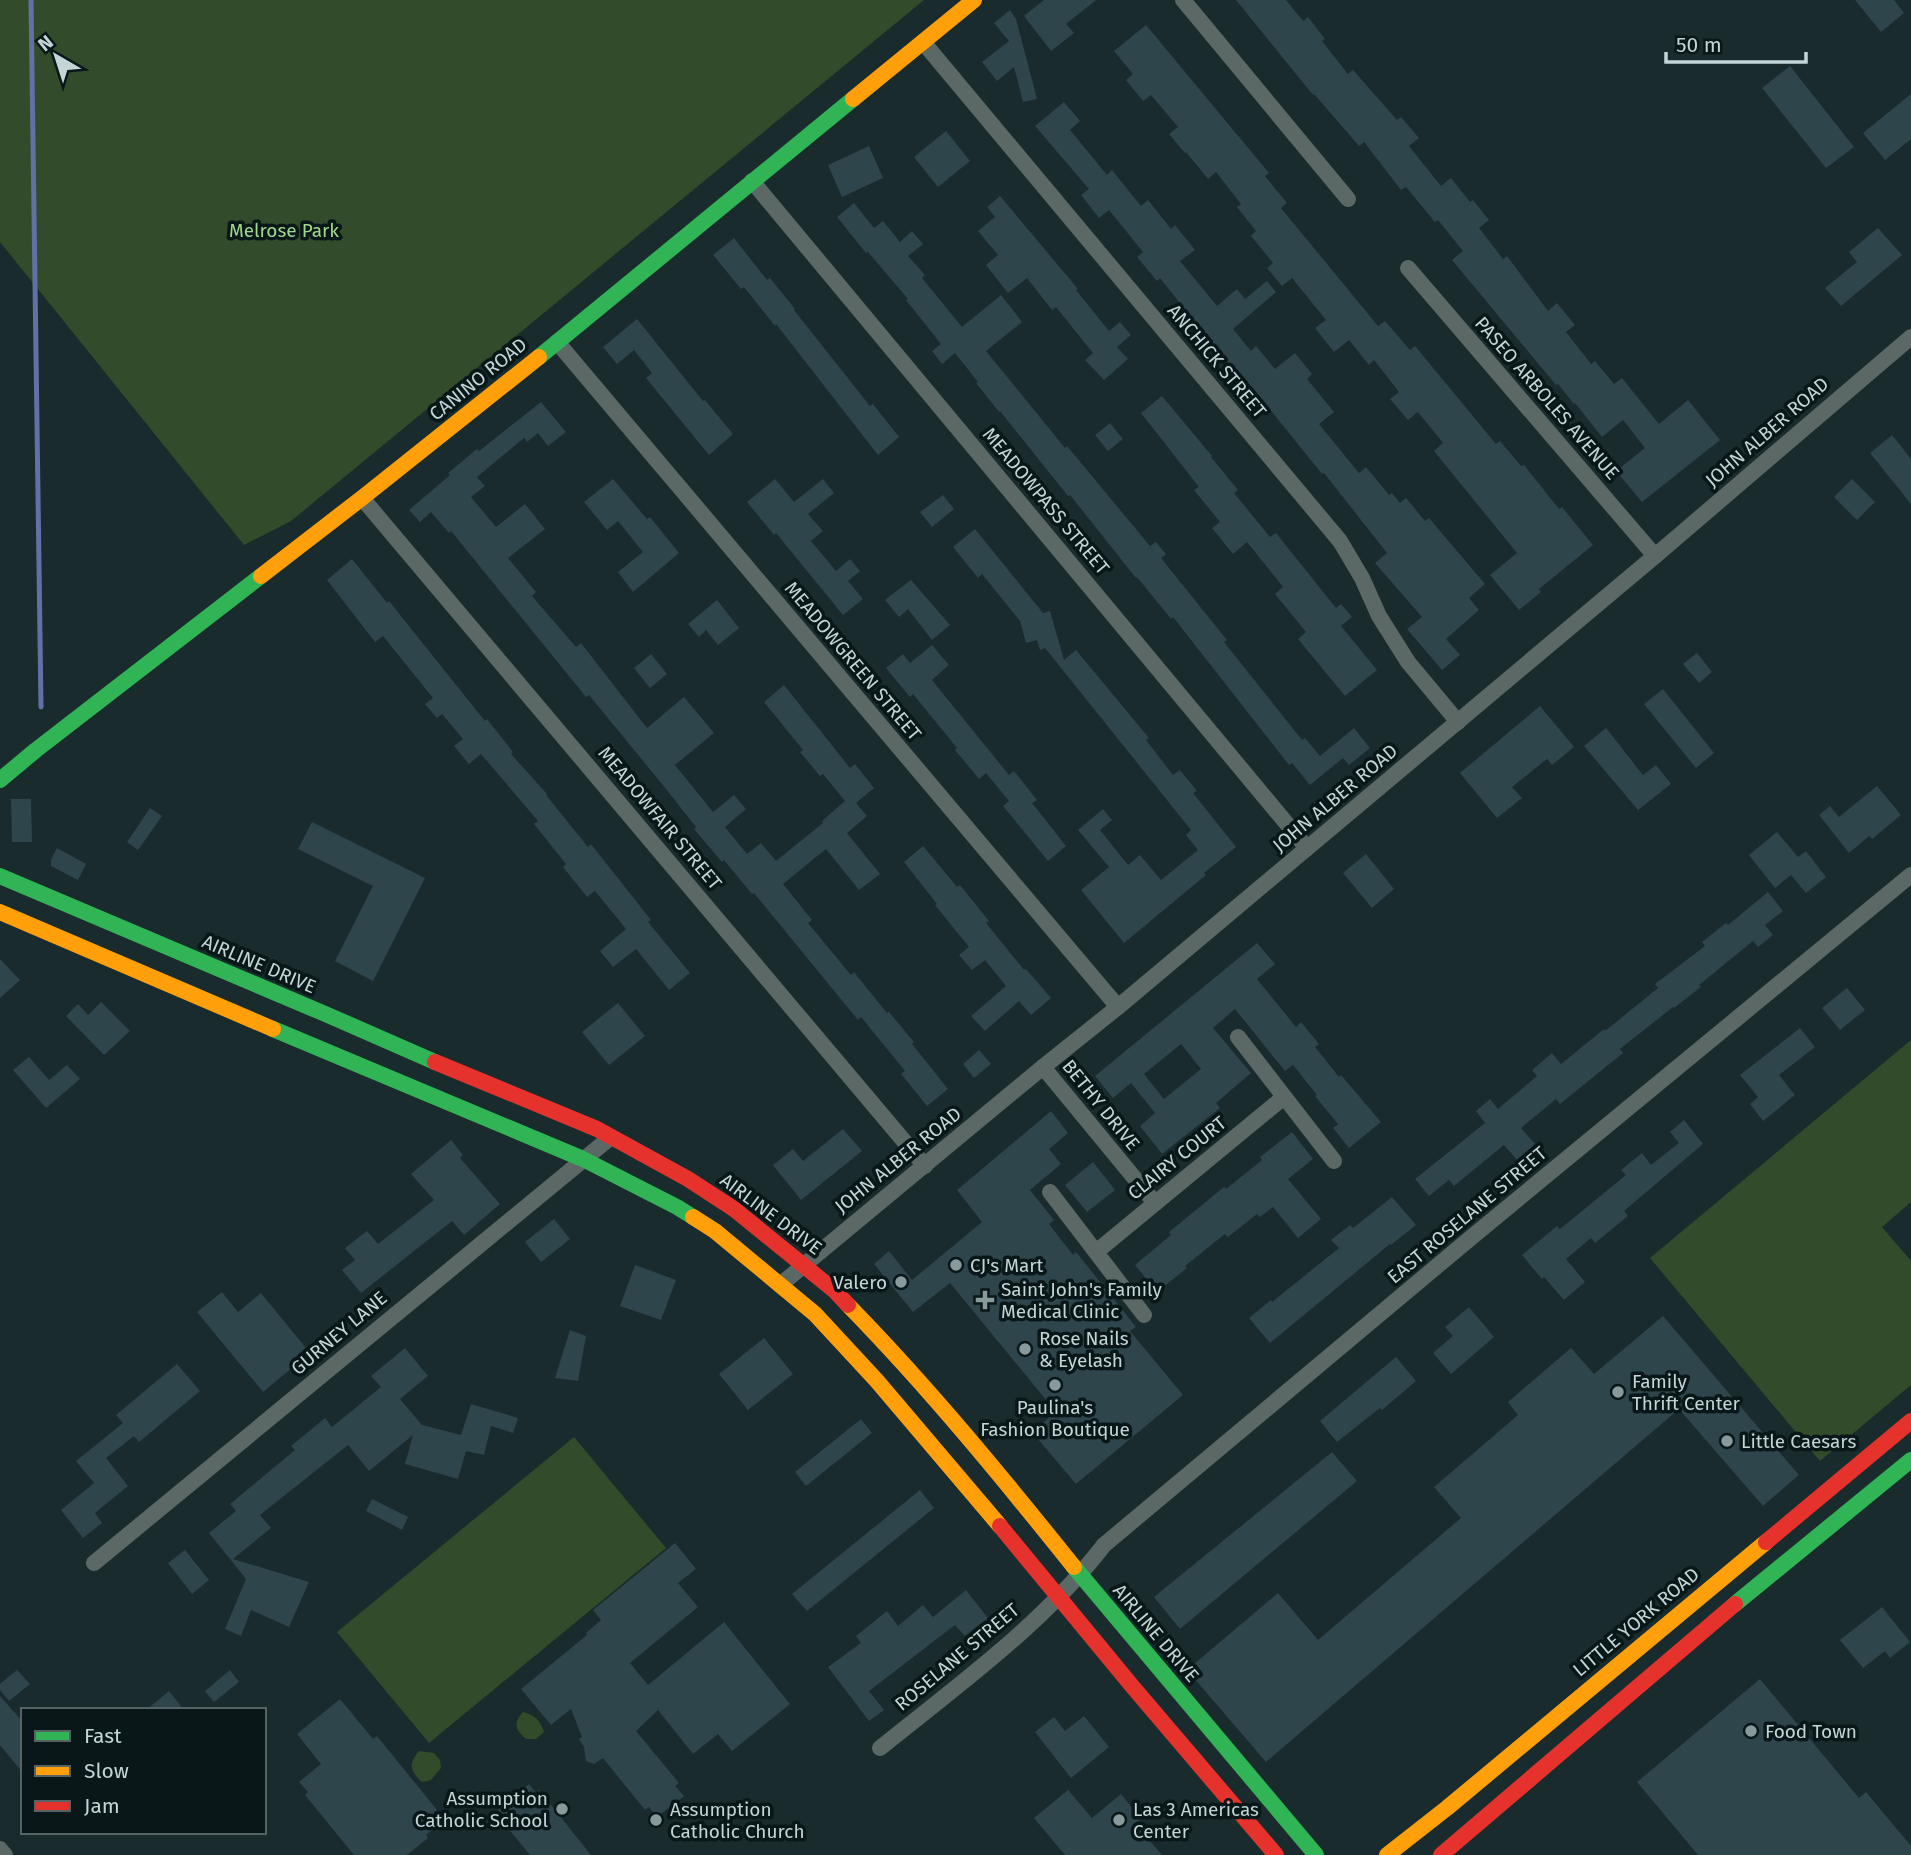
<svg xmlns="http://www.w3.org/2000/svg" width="1911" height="1855" font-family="'Fira Sans',sans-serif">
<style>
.green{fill:#324b2b}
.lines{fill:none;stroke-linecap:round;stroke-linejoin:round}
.stream{stroke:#6071a6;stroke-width:5}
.building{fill:#2e454c;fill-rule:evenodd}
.street{stroke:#5b6865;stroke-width:16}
.fast{stroke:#30b455;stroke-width:16}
.slow{stroke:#ff9f0a;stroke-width:16}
.jam{stroke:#e5322d;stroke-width:16}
.poi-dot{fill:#889a9b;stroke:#091718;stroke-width:2.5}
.labels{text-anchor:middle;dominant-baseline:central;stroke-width:7;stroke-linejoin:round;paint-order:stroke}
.park-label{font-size:19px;fill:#a0d889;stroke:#091718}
.street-label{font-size:19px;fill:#c4d5d7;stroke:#091718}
.poi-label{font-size:19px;fill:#c4d5d7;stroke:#091718;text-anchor:start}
</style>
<rect width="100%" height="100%" fill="#192b2c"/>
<g class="green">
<polygon points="0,0 924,0 291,521 244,545 0,242"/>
<polygon points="1911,1040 1911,1202 1882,1227 1911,1261 1911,1385 1820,1461 1650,1258"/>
<polygon points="574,1437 666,1548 429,1743 337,1632"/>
<path d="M523,1712C535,1715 540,1720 544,1732L536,1739H526C515,1730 513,1723 523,1712Z"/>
<path d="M419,1751L434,1753L440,1760L441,1768L431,1780L422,1782C410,1771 408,1764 419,1751Z"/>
</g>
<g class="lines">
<polyline class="stream" points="31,0 41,707"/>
</g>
<g class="building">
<polygon points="1044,0 1096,0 1066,24 1074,33 1051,51 1024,16"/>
<polygon points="1236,0 1286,0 1303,21 1308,17 1325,39 1322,41 1348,74 1353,70 1397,120 1401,117 1419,138 1409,146 1441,186 1451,178 1470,202 1473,200 1489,220 1479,228 1503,259 1507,256 1548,311 1557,303 1575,325 1566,332 1591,364 1595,361 1614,384 1622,378 1659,424 1688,400 1720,440 1642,502 1616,471 1645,448 1623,420 1602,437 1575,403 1574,404 1558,384 1556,385 1452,260 1463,251 1438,220 1435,222 1406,187 1401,190 1364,142 1359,146 1314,94 1313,95"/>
<polygon points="1855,0 1894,0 1904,13 1881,32"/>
<polygon points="1010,10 1016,19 1037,99 1023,102 1014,67 997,81 982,62 1009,41 994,23"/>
<polygon points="1146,25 1269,173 1265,176 1287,203 1281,208 1378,326 1385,321 1410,350 1415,346 1496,444 1500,441 1521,466 1524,465 1559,509 1562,507 1593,545 1539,589 1541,592 1519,610 1490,575 1517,553 1434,451 1443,443 1418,412 1408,420 1390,399 1399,392 1374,360 1369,365 1349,340 1334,352 1315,328 1326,320 1292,278 1282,286 1267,268 1273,263 1251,236 1256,231 1237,207 1241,204 1216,172 1208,179 1186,152 1185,153 1169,134 1178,127 1151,95 1143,101 1126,80 1133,74 1114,51"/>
<polygon points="1790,66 1854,147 1826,168 1762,88"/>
<polygon points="1911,94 1911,139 1885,160 1863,133"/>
<polygon points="1064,102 1080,121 1070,130 1107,175 1112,170 1141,206 1148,200 1171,229 1175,225 1195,250 1180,261 1217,306 1237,289 1245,299 1267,281 1276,292 1233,329 1251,351 1256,346 1275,369 1295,353 1312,374 1307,379 1334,412 1319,424 1359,473 1366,467 1389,495 1392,493 1400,503 1406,498 1425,521 1429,518 1485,584 1469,598 1479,610 1446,639 1460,655 1442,670 1407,629 1422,617 1375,563 1387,553 1324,473 1322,474 1243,376 1241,378 1213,345 1160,278 1157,281 1137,257 1143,252 1109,210 1099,218 1081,195 1089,189 1035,126"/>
<polygon points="946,131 970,161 938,187 914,157"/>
<polygon points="869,146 883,178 842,197 828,165"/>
<polygon points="1000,196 1078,289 1076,290 1109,331 1120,322 1131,335 1117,347 1128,359 1104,380 1085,360 1093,353 1056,307 1052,310 1027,278 1008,293 986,265 998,255 978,231 995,217 987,207"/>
<polygon points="854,203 874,228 883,221 900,242 912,231 923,244 908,256 925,275 922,278 962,327 1001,295 1022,322 986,351 1065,448 1067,446 1150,546 1156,542 1166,554 1161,558 1227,640 1224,642 1302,740 1305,738 1320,756 1354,728 1370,748 1349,765 1343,758 1310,785 1292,763 1289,765 1173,617 1171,619 1137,577 1136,578 1070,495 1068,496 1000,411 999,412 976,383 978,382 955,353 942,364 932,351 941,344 906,300 908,299 868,252 866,253 837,217"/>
<polygon points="1878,228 1902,255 1841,306 1825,288 1857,262 1849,252"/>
<polygon points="734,238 767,280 770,278 795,309 794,310 870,406 873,404 899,437 878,455 776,324 775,326 744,287 741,289 713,255"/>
<polygon points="637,319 703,401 705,400 733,434 709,455 646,378 652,373 634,350 617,364 603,347"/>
<polygon points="1162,396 1212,456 1211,457 1238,490 1234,493 1270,537 1276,533 1336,608 1341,604 1352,617 1341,626 1377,670 1345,696 1298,639 1306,632 1275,594 1283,587 1247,542 1233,554 1212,528 1220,522 1194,490 1199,487 1141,413"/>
<polygon points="541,402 566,432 548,446 538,433 527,442 524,438 477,477 485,486 471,497 496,527 525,504 545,529 508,558 536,592 532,596 576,647 581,643 647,728 684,697 714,733 675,765 713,812 734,795 746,809 725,827 747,854 761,843 776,861 823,823 822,821 845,801 823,774 820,776 800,752 803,750 764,702 784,685 850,768 855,764 874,788 856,803 867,816 847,833 880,874 859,890 826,849 783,884 812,920 808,923 851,975 854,972 887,1013 889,1012 914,1042 912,1044 948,1089 927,1106 901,1074 905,1071 861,1017 858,1020 754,893 752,894 724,860 722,862 694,829 696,827 662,784 589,695 586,697 451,531 449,533 431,512 420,522 409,510 450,475 448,473 477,449 479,451"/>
<polygon points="1110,423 1123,439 1108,451 1095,435"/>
<polygon points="1892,435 1911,459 1911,504 1870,453"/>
<polygon points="613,479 647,519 650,517 679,553 633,592 618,572 643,552 618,521 607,530 584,502"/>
<polygon points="775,479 794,502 823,479 834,493 808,514 823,531 811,541 836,571 850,559 860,571 848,581 863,599 843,615 776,533 774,535 747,502"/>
<polygon points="1852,479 1875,502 1857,520 1834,497"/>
<polygon points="943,495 954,509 932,527 920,512"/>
<polygon points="975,529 1043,613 1050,611 1064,660 1076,650 1149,738 1146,740 1173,775 1180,770 1197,791 1193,793 1236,847 1204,873 1206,875 1124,943 1081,890 1109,867 1078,830 1103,809 1112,820 1100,830 1128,865 1140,855 1161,880 1198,850 1186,835 1191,830 1045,648 1040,650 1037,640 1026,643 1020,621 982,574 978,578 953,547"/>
<polygon points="352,559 387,603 389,601 485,721 487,719 513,752 511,754 547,794 546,795 588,847 591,844 651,920 648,922 690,973 669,990 636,949 613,967 600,951 626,929 595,891 587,897 563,867 566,864 534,824 538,821 481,754 469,764 454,746 463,739 442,714 437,718 425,704 433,698 383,636 375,642 327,580"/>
<polygon points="911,580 950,625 932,640 908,609 899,617 885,600"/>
<polygon points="717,600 739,628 718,645 706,630 699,637 688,624"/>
<polygon points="932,645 949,665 932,680 1009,775 1014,771 1037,800 1032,803 1066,846 1048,861 1003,806 1009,801 986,773 979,779 955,750 957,748 913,694 910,697 886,668 903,654 910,663"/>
<polygon points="1697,653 1712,672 1699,683 1683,664"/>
<polygon points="651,654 667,674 650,688 634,668"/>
<polygon points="1663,689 1714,753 1696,768 1644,704"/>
<polygon points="1540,706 1574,747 1552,765 1547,759 1512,787 1522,798 1497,818 1460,773"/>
<polygon points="1606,728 1643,775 1656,765 1671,784 1638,810 1584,746"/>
<polygon points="1877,786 1901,815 1872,839 1869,836 1849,853 1819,815 1830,806 1839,817"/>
<polygon points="11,799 31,799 32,842 12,842"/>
<polygon points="150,808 162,816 138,850 127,842"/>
<polygon points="312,822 425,878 373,981 335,961 373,886 298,849"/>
<polygon points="1777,832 1798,857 1806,851 1826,877 1806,893 1791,875 1775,888 1749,855"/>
<polygon points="923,846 957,887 960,885 989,921 986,923 1024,970 1026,969 1051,998 1031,1015 1019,1001 985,1031 971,1016 1006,986 985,960 972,970 959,955 969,947 935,905 937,904 904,862"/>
<polygon points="57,848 86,864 78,880 51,866 51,860"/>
<polygon points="1366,854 1394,889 1372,908 1343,873"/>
<polygon points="1768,892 1783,911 1765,925 1773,935 1758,947 1753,941 1699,985 1701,987 1674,1008 1673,1007 1620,1049 1623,1053 1560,1104 1556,1099 1521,1128 1535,1144 1517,1160 1504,1145 1454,1186 1449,1180 1429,1196 1415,1179 1485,1123 1476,1111 1490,1099 1498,1109 1537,1076 1532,1070 1552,1053 1561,1064 1604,1029 1605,1031 1658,988 1655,984 1705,946 1702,942 1726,923 1728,925"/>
<path d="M1257,943L1275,964L1257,979L1296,1027L1301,1022L1319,1044L1315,1047L1339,1077L1341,1075L1381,1122L1349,1148L1333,1128L1338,1124L1315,1096L1317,1095L1293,1065L1285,1071L1235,1009L1213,1028L1251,1073L1216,1103L1220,1108L1162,1154L1140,1126L1155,1113L1131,1083L1113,1098L1095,1076ZM1181,1044L1201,1069L1164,1099L1144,1074Z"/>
<polygon points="0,959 20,980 0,998"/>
<polygon points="1847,988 1865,1010 1840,1030 1822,1008"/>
<polygon points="101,1002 130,1031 104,1055 66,1016 78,1004 88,1015"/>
<polygon points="618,1003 645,1036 609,1065 582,1032"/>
<polygon points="1800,1028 1815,1047 1779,1075 1795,1095 1763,1121 1750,1104 1758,1097 1740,1075"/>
<polygon points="979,1050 991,1064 974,1078 963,1064"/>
<polygon points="29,1057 49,1080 67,1065 80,1079 46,1108 13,1070"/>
<polygon points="1051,1111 1068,1133 1049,1149 1061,1164 1030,1190 1054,1220 1049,1224 1073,1255 1076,1252 1136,1327 1130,1331 1183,1395 1076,1484 1032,1432 1056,1412 950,1283 913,1312 874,1264 889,1251 912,1280 982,1222 957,1190"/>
<polygon points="1684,1120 1703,1144 1624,1211 1628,1216 1595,1243 1591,1238 1566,1259 1585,1282 1564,1300 1544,1277 1542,1279 1522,1255 1557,1226 1560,1229 1626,1175 1621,1170 1642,1153 1651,1165 1679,1143 1670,1132"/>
<polygon points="843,1129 862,1151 801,1200 773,1165 793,1149 803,1161"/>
<polygon points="1292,1132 1313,1159 1288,1179 1321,1219 1298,1238 1273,1207 1260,1217 1257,1214 1228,1237 1225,1234 1185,1266 1187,1268 1157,1292 1135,1265 1171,1235 1169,1232 1224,1187 1226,1189 1262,1160 1260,1157"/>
<polygon points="451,1140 463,1155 460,1158 500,1204 464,1235 452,1221 361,1293 342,1270 355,1260 345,1248 367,1231 378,1244 434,1200 411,1174"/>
<polygon points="1093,1162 1115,1190 1087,1212 1065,1185"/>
<polygon points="1392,1197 1416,1225 1391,1245 1390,1244 1270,1343 1249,1318 1271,1300 1272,1302 1339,1248 1331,1240 1350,1225 1353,1228"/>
<polygon points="554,1219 570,1239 541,1262 525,1242"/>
<polygon points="635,1265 676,1280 661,1320 620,1306"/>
<polygon points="222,1292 238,1312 261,1293 310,1353 263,1392 197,1312"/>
<polygon points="1469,1307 1494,1337 1451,1374 1433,1353 1453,1336 1445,1327"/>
<polygon points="1663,1316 1799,1475 1763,1506 1679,1409 1266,1762 1187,1670 1278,1593 1318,1640 1461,1518 1434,1487 1518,1415 1508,1402 1571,1348 1594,1374"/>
<polygon points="570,1330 586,1336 578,1381 555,1378"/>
<polygon points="764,1338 793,1374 748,1410 719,1374"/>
<polygon points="405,1348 428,1376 400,1399 422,1425 461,1435 471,1404 518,1418 513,1433 491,1426 484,1455 466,1451 458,1479 405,1464 413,1435 369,1471 348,1445 260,1515 271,1528 233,1559 309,1582 289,1627 251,1610 241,1636 225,1629 246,1579 209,1533 236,1511 230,1504 295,1450 291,1446 325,1418 332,1427 381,1387 371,1376"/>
<polygon points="1396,1357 1416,1381 1382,1410 1380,1408 1337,1442 1320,1421"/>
<polygon points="177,1364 200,1391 139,1442 134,1436 106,1458 128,1486 95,1513 102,1523 83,1538 61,1510 94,1483 76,1461 123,1423 116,1415"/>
<polygon points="861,1419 872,1433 806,1486 795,1472"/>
<polygon points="1332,1452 1357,1481 1180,1629 1154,1597"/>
<polygon points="920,1490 934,1508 807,1611 792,1594"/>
<polygon points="372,1499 408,1517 402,1530 366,1511"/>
<polygon points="675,1543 696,1569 678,1583 698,1607 630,1663 648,1685 724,1622 790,1704 732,1751 718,1734 693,1754 658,1710 636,1731 679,1783 675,1786 684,1796 657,1817 649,1807 645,1810 603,1758 594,1764 586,1761 584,1747 579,1739 582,1737 571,1709 551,1725 521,1689 587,1635 586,1633 601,1620 593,1610"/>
<polygon points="185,1550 209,1580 192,1594 168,1563"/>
<polygon points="966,1590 988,1618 965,1636 955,1625 869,1691 884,1710 869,1721 828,1667 861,1643 856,1636 887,1611 898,1626 923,1605 933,1617"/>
<polygon points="1882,1607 1910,1642 1890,1658 1885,1651 1863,1668 1840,1640"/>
<polygon points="17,1670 30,1684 9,1701 0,1690 0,1684"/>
<polygon points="230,1670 239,1682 214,1702 205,1691"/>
<polygon points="1760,1679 1859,1798 1866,1792 1911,1846 1911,1855 1698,1855 1637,1782"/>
<polygon points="169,1691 184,1710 146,1710"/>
<polygon points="0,1696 23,1722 23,1773 0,1745"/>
<polygon points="340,1699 373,1739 377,1736 437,1810 433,1813 441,1823 426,1835 428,1838 407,1855 354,1855 305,1795 308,1792 299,1782 321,1764 297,1734"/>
<polygon points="1084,1716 1109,1747 1071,1778 1035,1732 1054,1717 1065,1731"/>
<polygon points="529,1784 536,1793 539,1790 591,1855 530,1855 502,1821 505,1819 498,1810"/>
<polygon points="1068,1790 1092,1818 1121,1794 1141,1819 1135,1824 1162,1855 1065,1855 1034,1818"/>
</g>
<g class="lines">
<g class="street">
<polyline points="1183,0 1348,199"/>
<polyline points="923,42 1340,541 1362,578 1379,616 1408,662 1458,722"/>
<polyline points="752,181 1307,848"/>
<polyline points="1408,268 1655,556"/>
<polyline points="557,342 1118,1007"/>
<polyline points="362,498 925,1166"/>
<polyline points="1238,1037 1334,1161"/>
<polyline points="1043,1067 1155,1203"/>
<polyline points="1050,1192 1144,1315"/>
<polyline points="1096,1252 1284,1097"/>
<polyline points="780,1285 1043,1067 1118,1007 1655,556 1911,337"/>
<polyline points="94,1563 611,1137"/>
<path d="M880,1748C957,1686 1044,1623 1104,1545L1473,1236L1911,875"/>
<polyline points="0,1849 5,1855"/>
</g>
<g class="fast">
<polyline points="539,357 853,99"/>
<polyline points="0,780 36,750 261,576"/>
<polyline points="0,876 323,1013 435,1062"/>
<polyline points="273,1029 583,1159 677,1207 693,1217"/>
<polyline points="1074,1567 1316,1855"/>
<polyline points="1735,1604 1911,1460"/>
</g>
<g class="slow">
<polyline points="853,99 974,0"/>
<polyline points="261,576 362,498 539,357"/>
<polyline points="0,912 273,1029"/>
<polyline points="693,1217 715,1231 815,1314 877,1381 1000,1526"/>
<path d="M848,1305C929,1388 1002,1477 1074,1567"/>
<polyline points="1387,1855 1447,1808 1766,1542"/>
</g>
<g class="jam">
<polyline points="435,1062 597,1129 688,1179 734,1209 835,1291 848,1305"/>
<polyline points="1000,1526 1132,1686 1276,1855"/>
<polyline points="1766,1542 1911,1421"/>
<polyline points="1441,1855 1735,1604"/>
</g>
</g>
<g class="poi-dot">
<circle cx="956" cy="1265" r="7"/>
<circle cx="901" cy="1282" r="7"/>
<path d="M981.5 1289.5h7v7h7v7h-7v7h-7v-7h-7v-7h7z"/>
<circle cx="1025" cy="1349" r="7"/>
<circle cx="1055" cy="1385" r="7"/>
<circle cx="1618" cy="1392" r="7"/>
<circle cx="1727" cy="1441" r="7"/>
<circle cx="1751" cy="1731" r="7"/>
<circle cx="562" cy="1809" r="7"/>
<circle cx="656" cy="1820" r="7"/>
<circle cx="1119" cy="1820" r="7"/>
</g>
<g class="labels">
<g class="park-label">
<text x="284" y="230">Melrose Park</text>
</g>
<g class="street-label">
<text transform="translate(1217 361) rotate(50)">ANCHICK STREET</text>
<text transform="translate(478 379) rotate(-39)">CANINO ROAD</text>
<text transform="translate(1547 398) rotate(49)">PASEO ARBOLES AVENUE</text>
<text transform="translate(1767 432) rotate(-41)">JOHN ALBER ROAD</text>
<text transform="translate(1046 501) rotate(50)">MEADOWPASS STREET</text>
<text transform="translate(853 661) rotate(50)">MEADOWGREEN STREET</text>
<text transform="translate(1335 798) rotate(-40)">JOHN ALBER ROAD</text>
<text transform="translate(660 818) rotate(50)">MEADOWFAIR STREET</text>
<text transform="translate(259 964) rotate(23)">AIRLINE DRIVE</text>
<text transform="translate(1101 1105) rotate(51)">BETHY DRIVE</text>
<text transform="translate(1177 1158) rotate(-39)">CLAIRY COURT</text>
<text transform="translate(898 1160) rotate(-39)">JOHN ALBER ROAD</text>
<text transform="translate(771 1214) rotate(37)">AIRLINE DRIVE</text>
<text transform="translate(1467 1215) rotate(-40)">EAST ROSELANE STREET</text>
<text transform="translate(339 1333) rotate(-40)">GURNEY LANE</text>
<text transform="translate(1636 1622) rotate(-40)">LITTLE YORK ROAD</text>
<text transform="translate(1156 1633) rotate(50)">AIRLINE DRIVE</text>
<text transform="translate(957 1657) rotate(-40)">ROSELANE STREET</text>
</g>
<g class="poi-label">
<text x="970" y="1265">CJ's Mart</text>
<text x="887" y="1282" text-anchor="end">Valero</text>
<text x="1001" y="1289">Saint John's Family<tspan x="1001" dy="22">Medical Clinic</tspan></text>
<text x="1039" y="1338">Rose Nails<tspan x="1039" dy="22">&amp; Eyelash</tspan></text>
<text x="1632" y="1381">Family<tspan x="1632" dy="22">Thrift Center</tspan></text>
<text x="1055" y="1407" text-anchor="middle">Paulina's<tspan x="1055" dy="22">Fashion Boutique</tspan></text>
<text x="1741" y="1441">Little Caesars</text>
<text x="1765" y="1731">Food Town</text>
<text x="548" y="1798" text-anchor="end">Assumption<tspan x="548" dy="22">Catholic School</tspan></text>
<text x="670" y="1809">Assumption<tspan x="670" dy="22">Catholic Church</tspan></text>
<text x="1133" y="1809">Las 3 Americas<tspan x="1133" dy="22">Center</tspan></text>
</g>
</g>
<rect x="21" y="1708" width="245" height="126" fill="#091718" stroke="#546364" stroke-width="2"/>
<rect x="35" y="1731" width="35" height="10" fill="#30b455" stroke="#546364" stroke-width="2"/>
<text x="84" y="1743" font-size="21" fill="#c4d5d7">Fast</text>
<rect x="35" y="1766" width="35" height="10" fill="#ff9f0a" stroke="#546364" stroke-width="2"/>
<text x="84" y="1778" font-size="21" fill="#c4d5d7">Slow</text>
<rect x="35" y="1801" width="35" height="10" fill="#e5322d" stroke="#546364" stroke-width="2"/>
<text x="84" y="1813" font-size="21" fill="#c4d5d7">Jam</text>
<g transform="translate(56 56) rotate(321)" stroke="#091718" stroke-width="5" paint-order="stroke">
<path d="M0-5L12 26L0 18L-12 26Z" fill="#c4d5d7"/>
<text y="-10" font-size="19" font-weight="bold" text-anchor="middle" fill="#c4d5d7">N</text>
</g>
<path d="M1666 52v10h140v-10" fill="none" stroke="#c4d5d7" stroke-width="3.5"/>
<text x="1676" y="52" font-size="21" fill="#c4d5d7" stroke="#091718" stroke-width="5" paint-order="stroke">50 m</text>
</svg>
